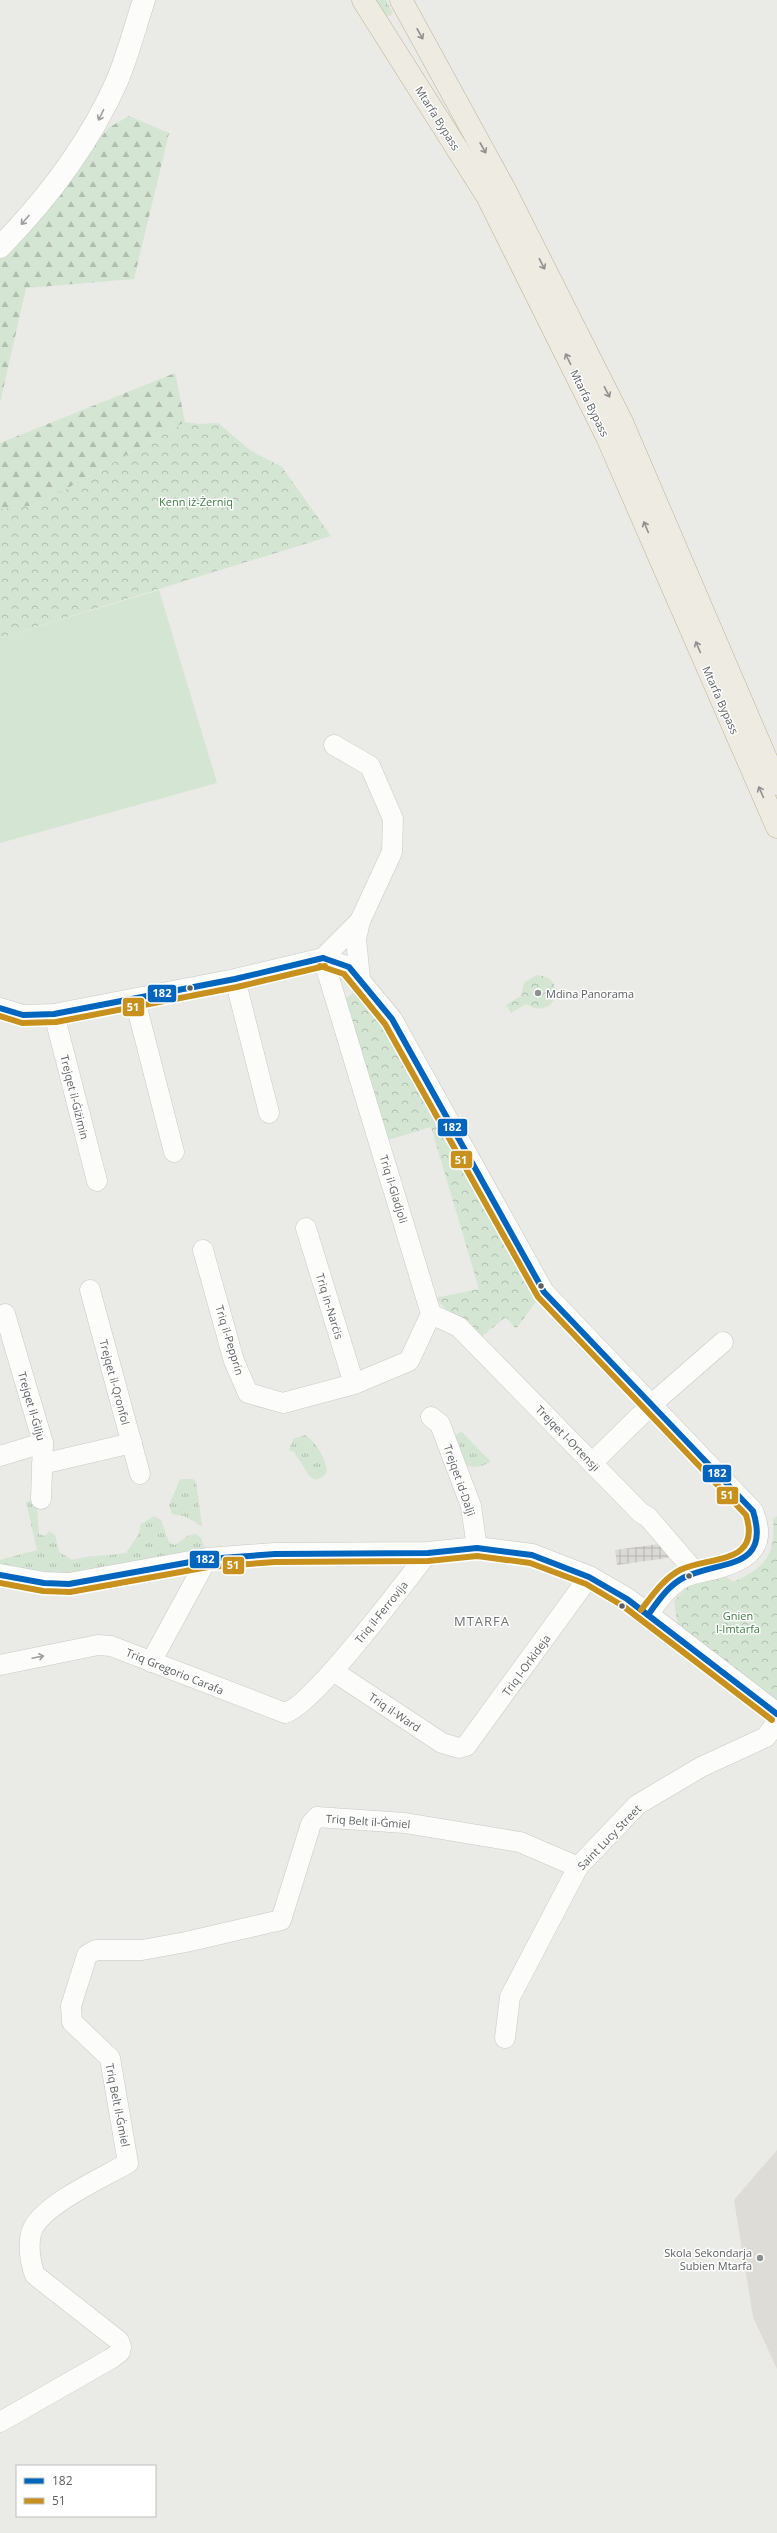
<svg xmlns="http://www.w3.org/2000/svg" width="777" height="2533" font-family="'Open Sans',sans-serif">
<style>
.industrial{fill:url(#industrial-grid)}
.education{fill:#dddcd6}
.grass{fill:url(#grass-tufts)}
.forest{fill:url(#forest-firs)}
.park{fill:url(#park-crowns)}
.pitch{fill:#d5e5d3}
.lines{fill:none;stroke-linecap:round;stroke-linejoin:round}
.street-casing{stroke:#c8c8c7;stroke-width:21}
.secondary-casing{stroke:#c7c8c7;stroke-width:23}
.highway-casing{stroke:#bdb297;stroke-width:23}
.street{stroke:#fcfcfb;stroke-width:20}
.secondary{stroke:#fcfcfb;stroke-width:22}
.highway{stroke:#edebe2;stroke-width:22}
.bus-1-casing{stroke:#fff;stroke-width:9}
.bus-2-casing{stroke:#fff;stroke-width:9}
.bus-1{stroke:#0065bd;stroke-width:6}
.bus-2{stroke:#c8911d;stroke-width:6}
.oneway{stroke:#8f908f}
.oneway2{stroke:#9c9e9f}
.bus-dot{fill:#5c5f62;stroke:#fff;stroke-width:1.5}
.poi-dot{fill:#8e9090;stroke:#fff;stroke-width:1.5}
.labels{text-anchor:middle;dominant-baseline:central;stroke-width:3;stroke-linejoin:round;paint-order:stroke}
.street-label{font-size:11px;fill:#5c5f62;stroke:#fff}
.park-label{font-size:11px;fill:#3f7e43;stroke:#fff}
.poi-label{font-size:11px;fill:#5c5f62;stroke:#fff;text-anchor:start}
.quarter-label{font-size:13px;letter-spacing:1px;fill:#6d7074;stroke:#fff}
.line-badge{stroke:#fff;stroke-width:1.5}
.badge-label{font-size:11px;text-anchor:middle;font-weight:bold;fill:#fff}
</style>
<defs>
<pattern id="industrial-grid" width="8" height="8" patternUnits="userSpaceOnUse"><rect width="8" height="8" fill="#dad9d6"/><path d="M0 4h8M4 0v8" fill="none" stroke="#b4b3b1"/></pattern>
<pattern id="grass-tufts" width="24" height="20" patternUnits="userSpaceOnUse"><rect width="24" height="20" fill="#d5e5d3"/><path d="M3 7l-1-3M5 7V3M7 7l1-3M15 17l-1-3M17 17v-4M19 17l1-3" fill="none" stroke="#b0bdaf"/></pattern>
<pattern id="forest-firs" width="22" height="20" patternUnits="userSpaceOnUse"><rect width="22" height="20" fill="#d5e5d3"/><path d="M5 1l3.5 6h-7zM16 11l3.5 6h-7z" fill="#b0bdaf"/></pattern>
<pattern id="park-crowns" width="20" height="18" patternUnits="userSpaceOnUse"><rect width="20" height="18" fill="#d5e5d3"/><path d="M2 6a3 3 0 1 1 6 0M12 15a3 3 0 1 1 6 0" fill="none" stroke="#b0bdaf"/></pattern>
</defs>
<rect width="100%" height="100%" fill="#eaeae6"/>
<polygon class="industrial" points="666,1543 668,1558 617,1565 615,1550"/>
<polygon class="education" points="777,2150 777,2369 753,2317 734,2200"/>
<g class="grass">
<polygon points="372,0 386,0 393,14 384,18"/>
<path d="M461,1431L491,1462C463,1475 461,1461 453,1438Z"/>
<path d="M305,1435C317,1443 325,1458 327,1471L324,1476L316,1480L310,1477L294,1452L289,1450L293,1439Z"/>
<polygon points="180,1479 193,1479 196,1482 202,1526 184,1516 172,1514 169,1505"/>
<path d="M36,1498L39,1534L45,1536L49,1531L55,1535L59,1552L72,1560C90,1555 107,1556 126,1553L138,1535L141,1524L154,1516L161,1520L169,1542L175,1545L189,1535L196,1534L201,1538L205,1548L72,1575L0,1568V1560L37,1550L26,1502Z"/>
</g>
<g class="forest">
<polygon points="129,116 169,133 134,279 26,288 0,403 0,259 55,199 108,128"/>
<polygon points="175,373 185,422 38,505 0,509 0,443"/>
</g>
<g class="park">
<polygon points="185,422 200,424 218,423 250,450 282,467 331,536 0,638 0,509 38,505"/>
<path d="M536,975C570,976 556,1023 526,1004L511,1013L506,1005L521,996L524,983Z"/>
<polygon points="361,988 392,1035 537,1300 516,1329 506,1317 477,1340 435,1298 479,1289 431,1127 388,1140 343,1000"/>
<path d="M777,1516V1700L678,1626L674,1601L694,1580L723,1575L733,1582C766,1567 776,1555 773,1519Z"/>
</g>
<polygon class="pitch" points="159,590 217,783 0,843 0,638"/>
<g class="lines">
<defs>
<g id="street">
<path d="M323,958L349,967L392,1019L544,1292L753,1511C770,1551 742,1563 707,1571C698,1573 689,1574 681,1579C667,1588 657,1602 648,1615"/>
<polyline points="323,958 360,921 392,852 393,819 370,766 334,745"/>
<polyline points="360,978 356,939 360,921"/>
<polyline points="235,979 269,1113"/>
<polyline points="135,1000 174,1152"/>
<polyline points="0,1008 23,1015 54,1014 235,979 323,958"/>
<polyline points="54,1014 97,1181"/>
<polyline points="306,1228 354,1384"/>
<polyline points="203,1250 234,1361 248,1393 283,1403 354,1384 409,1361 431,1314 323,958"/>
<polyline points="90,1290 140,1474"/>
<polyline points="5,1314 43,1443 41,1499"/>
<polyline points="431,1314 459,1327 641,1513 648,1517 696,1573"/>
<polyline points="431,1417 440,1424 471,1506 477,1548"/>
<polyline points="0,1456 43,1443"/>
<polyline points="592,1463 652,1404 723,1342"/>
<polyline points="42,1464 132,1443"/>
<polyline points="151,1662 207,1559"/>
<path d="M0,1665L98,1645L111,1646L285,1713C314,1705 404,1583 428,1553"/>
<polyline points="333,1671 442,1743 459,1748 466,1746 589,1577"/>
<polyline points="505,2038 510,1997 578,1867 637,1805 701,1767 766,1737 777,1722"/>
<path d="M0,2422L112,2358L120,2352L121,2347L119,2341L35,2275C30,2263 27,2241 33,2228C46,2203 104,2177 128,2163L110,2058L72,2022L71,2006L87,1955L96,1950H142L186,1942L281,1920L311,1824L317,1817L405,1823L520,1842L578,1867"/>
</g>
<g id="secondary">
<path d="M0,247C48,198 89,144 117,81C128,55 135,27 144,0"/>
<polyline points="0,1575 44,1583 69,1584 207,1559 275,1554 428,1553 477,1548 532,1555 589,1577 627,1599 777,1714"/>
</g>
<g id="highway">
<polyline points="363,0 487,196 607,437 777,827"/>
<polyline points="401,0 504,188 622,422 777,784"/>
</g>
</defs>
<use href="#street" class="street-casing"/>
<use href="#secondary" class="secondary-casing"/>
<use href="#highway" class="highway-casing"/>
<use href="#street" class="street"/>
<use href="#secondary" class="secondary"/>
<use href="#highway" class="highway"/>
<defs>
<g id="bus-1">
<path d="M323,958L349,967L392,1019L544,1292L753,1511C772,1571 718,1560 683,1578C668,1586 658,1601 648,1615"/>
<polyline points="0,1008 23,1015 54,1014 235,979 323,958"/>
<polyline points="0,1575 44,1583 69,1584 207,1559 275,1554 428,1553 477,1548 532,1555 589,1577 627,1599 777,1714"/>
</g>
<g id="bus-2">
<path d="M320,966L344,974L385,1024L538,1297L746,1515C762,1565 709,1556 680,1570C663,1579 652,1596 641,1610"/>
<polyline points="0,1016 22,1023 56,1022 237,987 325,966"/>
<polyline points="0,1583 43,1591 70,1592 208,1567 275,1562 428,1561 477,1556 530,1563 586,1584 623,1606 772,1720"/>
</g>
</defs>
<use href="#bus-1" class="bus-1-casing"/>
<use href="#bus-2" class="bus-2-casing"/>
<use href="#bus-1" class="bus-1"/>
<use href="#bus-2" class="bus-2"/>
</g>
<defs><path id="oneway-shaft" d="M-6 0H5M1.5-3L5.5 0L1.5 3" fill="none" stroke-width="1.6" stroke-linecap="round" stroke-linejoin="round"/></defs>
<g class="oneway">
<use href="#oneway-shaft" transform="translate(420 34) rotate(61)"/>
<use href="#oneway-shaft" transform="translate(483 148) rotate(61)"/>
<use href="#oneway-shaft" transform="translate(542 264) rotate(63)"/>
<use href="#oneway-shaft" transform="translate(568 359) rotate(-116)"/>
<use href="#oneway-shaft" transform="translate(607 392) rotate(63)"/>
<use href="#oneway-shaft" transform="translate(646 527) rotate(-113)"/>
<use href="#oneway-shaft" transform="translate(698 647) rotate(-113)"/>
<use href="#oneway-shaft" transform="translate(761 792) rotate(-114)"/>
</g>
<g class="oneway2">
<use href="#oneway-shaft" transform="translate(101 115) rotate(116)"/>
<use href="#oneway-shaft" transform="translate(25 220) rotate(131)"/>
<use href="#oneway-shaft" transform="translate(38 1657) rotate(-12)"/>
</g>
<g class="bus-dot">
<circle cx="190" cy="988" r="3.5"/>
<circle cx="541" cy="1286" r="3.5"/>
<circle cx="689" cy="1576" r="3.5"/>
<circle cx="622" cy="1606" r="3.5"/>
</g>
<g class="poi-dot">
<circle cx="538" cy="993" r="4"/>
<circle cx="760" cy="2258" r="4"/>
</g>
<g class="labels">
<g class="street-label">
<text transform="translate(438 118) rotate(58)">Mtarfa Bypass</text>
<text transform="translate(590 403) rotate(64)">Mtarfa Bypass</text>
<text transform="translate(721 700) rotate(66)">Mtarfa Bypass</text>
<text transform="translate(75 1097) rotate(76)">Trejqet il-Ġiżimin</text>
<text transform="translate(394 1189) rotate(73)">Triq il-Gladjoli</text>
<text transform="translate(330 1306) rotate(73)">Triq in-Narċis</text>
<text transform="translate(230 1340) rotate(73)">Triq il-Pepprin</text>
<text transform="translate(115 1382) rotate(75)">Trejqet il-Qronfol</text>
<text transform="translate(32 1406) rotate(74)">Trejqet il-Ġilju</text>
<text transform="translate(568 1438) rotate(46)">Trejqet l-Ortensji</text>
<text transform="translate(460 1480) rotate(71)">Trejqet id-Dalji</text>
<text transform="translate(381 1612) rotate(-51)">Triq il-Ferrovija</text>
<text transform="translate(526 1665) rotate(-54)">Triq l-Orkideja</text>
<text transform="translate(175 1671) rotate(22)">Triq Gregorio Carafa</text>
<text transform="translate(395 1712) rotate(34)">Triq il-Ward</text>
<text transform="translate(368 1821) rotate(4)">Triq Belt il-Ġmiel</text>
<text transform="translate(609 1837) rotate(-46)">Saint Lucy Street</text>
<text transform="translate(118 2105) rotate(79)">Triq Belt il-Ġmiel</text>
</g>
<g class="park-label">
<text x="196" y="501">Kenn iż-Żerniq</text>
<text x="738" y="1615">Gnien<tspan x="738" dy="13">l-Imtarfa</tspan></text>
</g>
<g class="poi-label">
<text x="546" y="993">Mdina Panorama</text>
<text x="752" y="2252" text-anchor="end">Skola Sekondarja<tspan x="752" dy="13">Subien Mtarfa</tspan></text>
</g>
<g class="quarter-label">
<text x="482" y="1621">MTARFA</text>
</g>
</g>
<g class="line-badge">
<rect x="147" y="984" width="30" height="19" rx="4" fill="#0065bd"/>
<rect x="122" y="997" width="23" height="20" rx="4" fill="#c8911d"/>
<rect x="437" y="1118" width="31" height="19" rx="4" fill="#0065bd"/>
<rect x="450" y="1150" width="23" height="19" rx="4" fill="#c8911d"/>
<rect x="702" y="1464" width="30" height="19" rx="4" fill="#0065bd"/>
<rect x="716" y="1486" width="23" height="19" rx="4" fill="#c8911d"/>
<rect x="189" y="1550" width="31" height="19" rx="4" fill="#0065bd"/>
<rect x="222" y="1556" width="23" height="19" rx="4" fill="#c8911d"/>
</g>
<g class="badge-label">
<text x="162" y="997">182</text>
<text x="133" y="1011">51</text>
<text x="452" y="1131">182</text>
<text x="461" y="1164">51</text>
<text x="717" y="1477">182</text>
<text x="727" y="1499">51</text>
<text x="205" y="1563">182</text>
<text x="233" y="1569">51</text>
</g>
<rect x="16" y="2465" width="140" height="52" fill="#ffffff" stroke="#bebfc0"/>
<rect x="24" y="2478" width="20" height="6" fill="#0065bd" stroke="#bebfc0"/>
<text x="52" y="2485" font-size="12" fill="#5c5f62">182</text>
<rect x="24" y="2498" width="20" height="6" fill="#c8911d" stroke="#bebfc0"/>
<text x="52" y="2505" font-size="12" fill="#5c5f62">51</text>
</svg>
